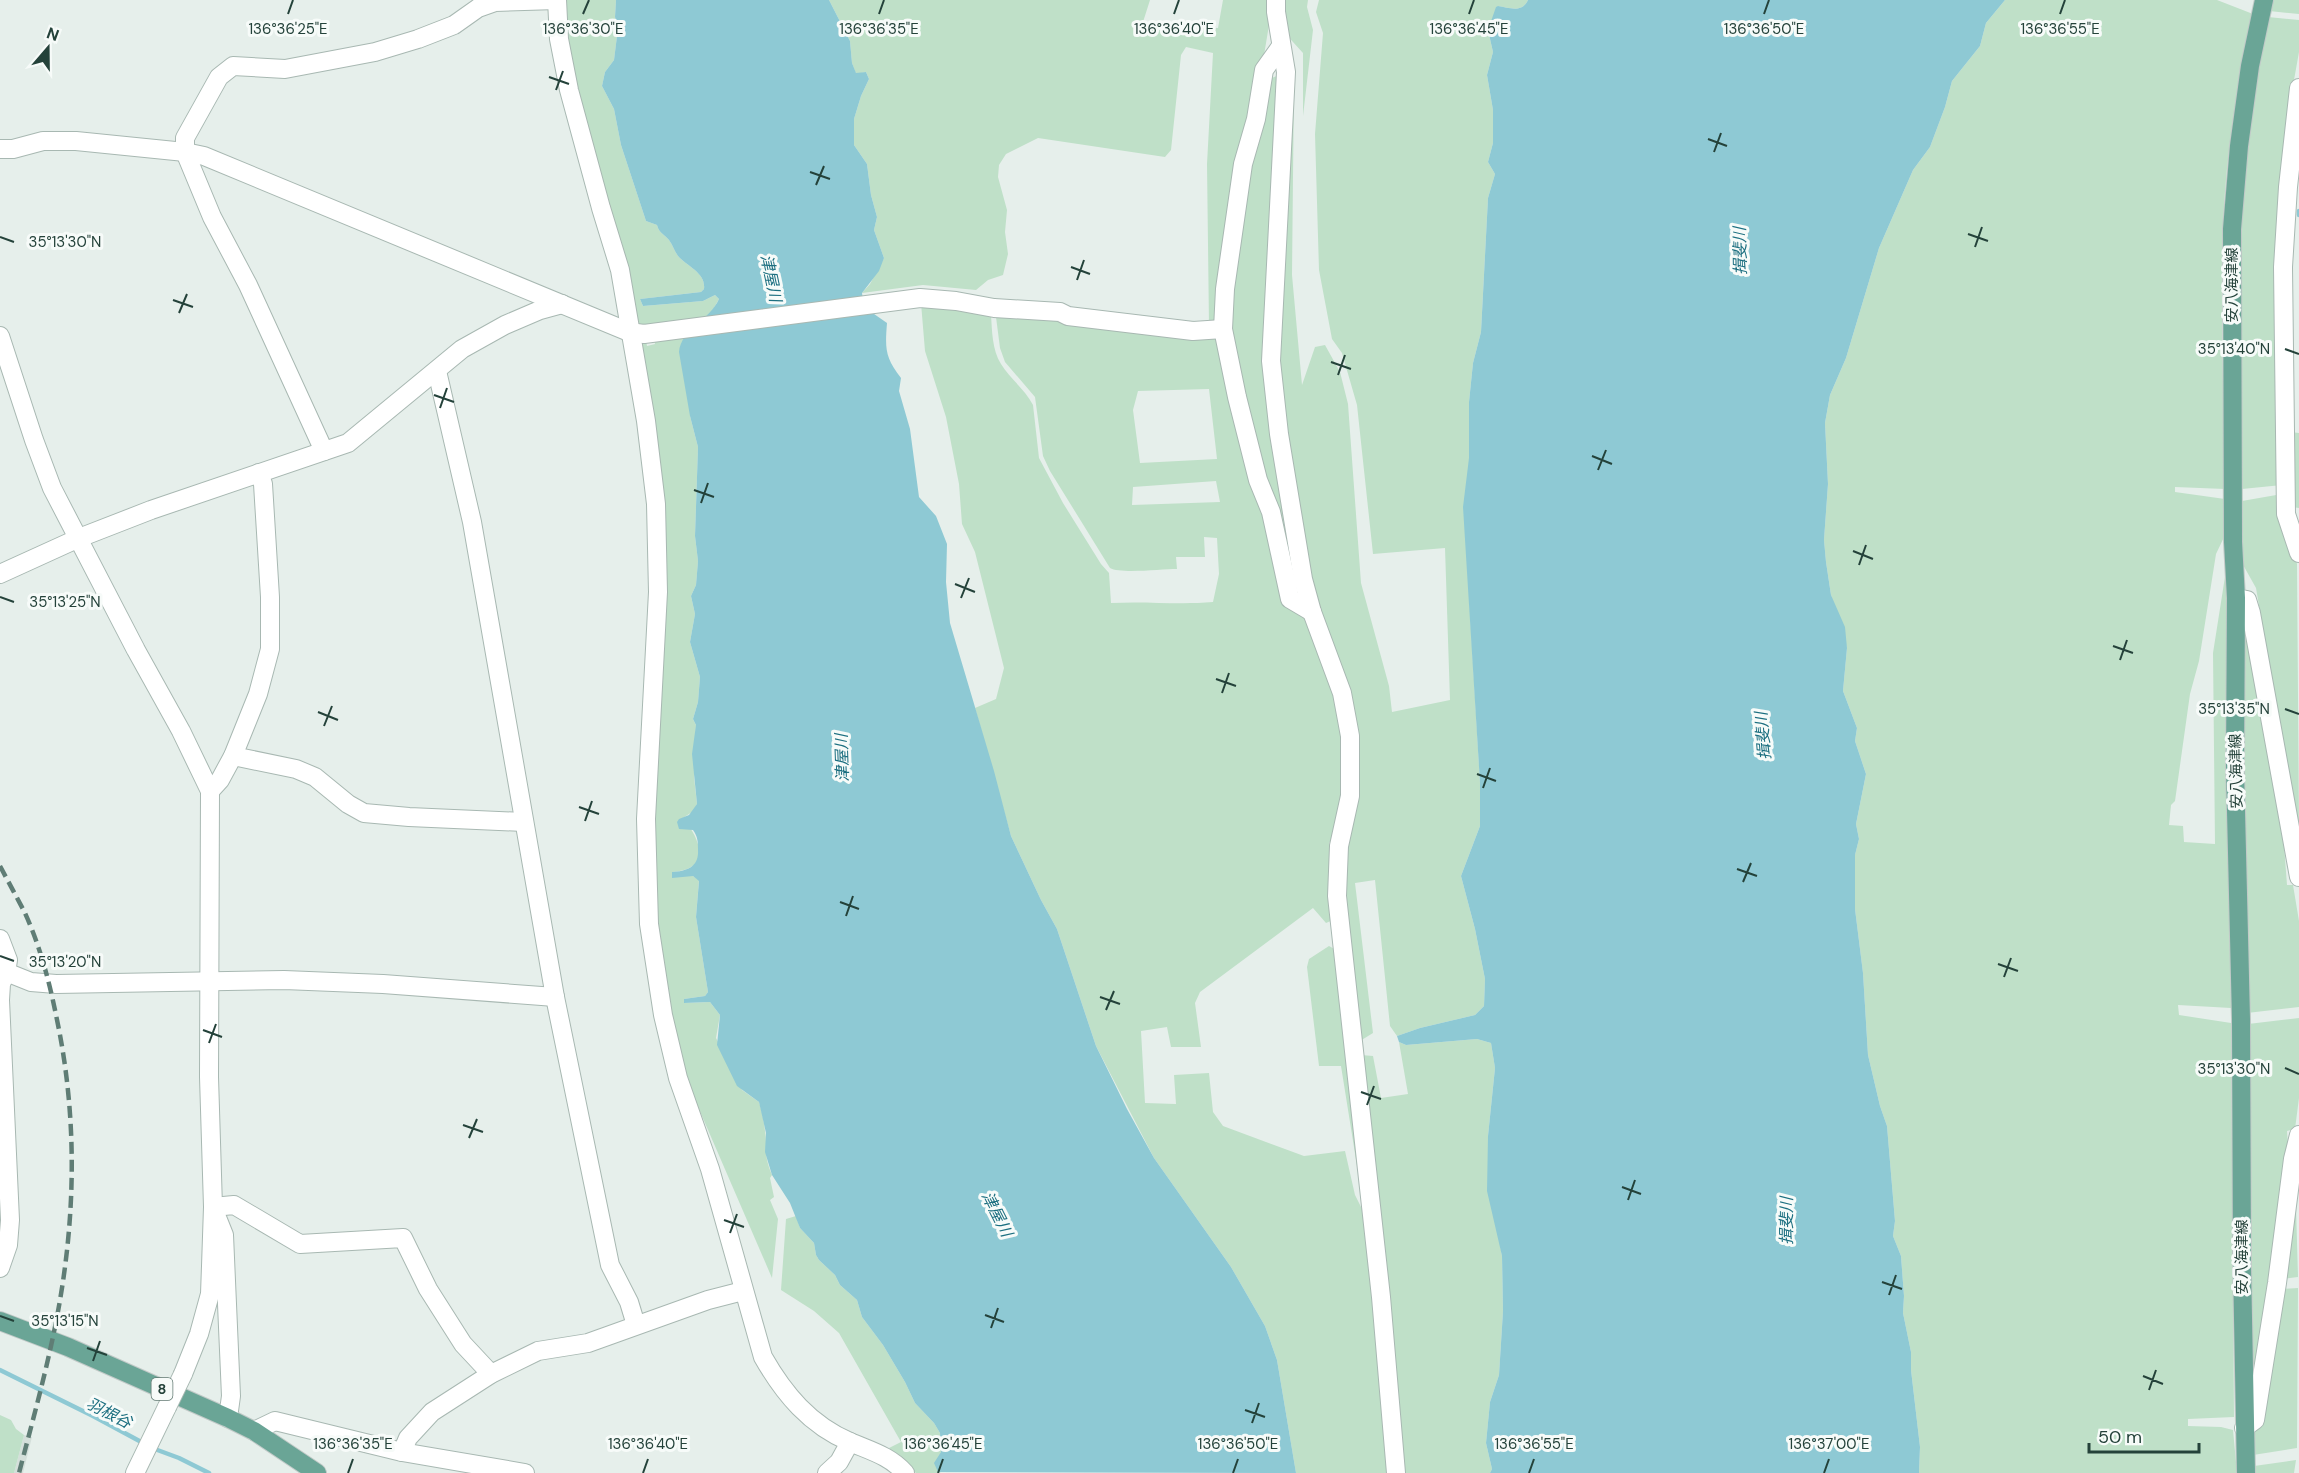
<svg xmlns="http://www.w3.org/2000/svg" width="2299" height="1473" font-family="'DM Sans','Noto Sans JP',sans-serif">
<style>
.built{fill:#d4dfda}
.green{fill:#bfe0c8;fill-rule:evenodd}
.water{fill:#8ec9d4}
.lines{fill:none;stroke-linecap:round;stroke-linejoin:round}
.stream{stroke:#8ec9d4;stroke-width:4.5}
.minor-casing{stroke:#a8b8b2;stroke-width:20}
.major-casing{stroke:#c2cac8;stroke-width:20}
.minor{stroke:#fff;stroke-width:18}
.major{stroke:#6aa596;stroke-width:18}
.rail{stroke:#5f7d75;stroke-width:4.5;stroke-dasharray:12 6;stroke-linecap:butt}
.minor-bridge-casing{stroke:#a8b8b2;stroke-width:20;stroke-linecap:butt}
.minor-bridge{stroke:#fff;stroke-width:18}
.ticks{fill:none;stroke:#24423a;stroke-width:2}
.labels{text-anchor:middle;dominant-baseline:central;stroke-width:6;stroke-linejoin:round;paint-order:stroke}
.shield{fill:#f7fbf9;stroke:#637a73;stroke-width:1.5}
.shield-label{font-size:14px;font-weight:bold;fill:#24423a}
.street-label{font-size:15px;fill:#24423a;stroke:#f7fbf9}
.water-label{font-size:16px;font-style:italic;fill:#1c6f80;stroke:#f7fbf9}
.ticks-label{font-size:15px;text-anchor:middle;fill:#24423a;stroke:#f7fbf9;stroke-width:6;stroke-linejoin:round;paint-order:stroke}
</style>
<rect width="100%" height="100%" fill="#e6efeb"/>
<polygon class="built" points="24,1435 32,1437 23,1473 14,1473"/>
<g class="green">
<path d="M563,0H616L615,17L618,28L614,60L605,72L602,86L614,109L621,145L646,221L657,225C659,233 664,234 669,240C673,245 674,251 678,256C688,267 706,273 704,289L701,292L640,299L643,306L703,301L715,295L719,299L711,313L705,318L642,327L631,317L566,39Z"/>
<polygon points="829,0 1150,0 1143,22 1218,28 1223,0 1270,0 1270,19 1220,320 1209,325 1207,164 1213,53 1186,47 1181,55 1171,150 1165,157 1038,138 1006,154 999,165 998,177 1007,210 1005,232 1008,254 1003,275 988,280 976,290 923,285 862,293 870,284 884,258 874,230 877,217 871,195 867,164 854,145 854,119 861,96 869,79 866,72 856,74 852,63 850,41"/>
<polygon points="1280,0 1308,0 1307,7 1313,30 1303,116 1303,53 1283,31"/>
<path d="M1319,0H1528C1522,13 1510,8 1498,6L1488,30L1493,52L1487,75L1493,110V143L1488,162L1495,174L1488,198L1481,332L1473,363L1469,402V594L1480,783V826L1461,876L1475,929L1485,979L1484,1006L1475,1015L1420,1028L1397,1036L1390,1026L1375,880L1355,883L1373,1033L1360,1041L1343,889L1346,848L1357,797L1308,578L1278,362L1294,78L1292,275L1302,385L1315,347L1325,345L1340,372L1348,404L1361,583L1389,686L1392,712L1450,700L1445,548L1373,554L1357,405L1342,353L1332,339L1319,270L1315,134L1323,33L1316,12Z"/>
<path d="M2005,0H2217L2253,14C2237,83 2226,154 2223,225C2220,313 2224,401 2225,489L2175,487V492L2225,499L2226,533L2216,554L2199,661L2190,694L2175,801L2171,805L2169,825L2183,826L2184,842L2215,844L2213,653L2227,564L2231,1008L2178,1005L2179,1015L2231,1023L2234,1417L2188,1419V1426L2221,1427L2233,1430L2237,1473H1919L1920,1447L1911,1370V1352L1903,1313L1904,1296L1901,1256L1893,1236L1895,1221L1887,1126L1880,1106L1868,1055L1863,973L1855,909V855L1859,839L1856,824L1866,774L1855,741L1857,728L1843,691L1847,648L1831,595L1826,562L1824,540L1828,484L1825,423L1830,395L1846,358L1879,248L1913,170L1930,147L1945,107L1952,81L1980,46L1986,23Z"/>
<polygon points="2272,0 2299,0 2299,14 2269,11"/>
<polygon points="2268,17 2299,20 2299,52 2289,108 2282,485 2242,489 2240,230 2247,149 2258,70"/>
<polygon points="1279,75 1266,361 1295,597 1229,328 1247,167 1267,80"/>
<path d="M921,303L991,314C992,330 992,350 1001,364C1010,379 1025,389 1033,405L1039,458L1063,503L1101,564L1109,573L1111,603C1146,601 1179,605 1213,602L1219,574L1217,538L1204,537L1205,557H1176L1177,569C1162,569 1120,574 1110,568L1050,471L1043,456L1035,397L1005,362L1000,348L996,317L999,312L1218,337L1281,588L1310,620L1337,694L1344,735L1346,797L1329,844L1333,920L1326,923L1313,908L1200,992L1195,1003L1201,1047H1171L1167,1027L1141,1031L1145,1103L1176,1104L1174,1075L1209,1073L1213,1112L1223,1126L1304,1156L1345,1151L1355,1195L1365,1215L1392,1473H1296L1277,1360L1265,1326L1231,1267L1154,1158L1096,1046L1057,929L1041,900L1011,836L975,708L996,699L1004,668L975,552L962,524L959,484L946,417L925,351ZM1209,389L1217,459L1140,463L1133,410L1138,391ZM1216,481L1220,502L1132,505L1133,487Z"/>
<path d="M692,334L690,416L698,447L695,536L698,561L696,585L691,596L695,614L690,642L700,677L698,702L693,719L696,725L694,777L697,804L695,810L683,818C701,840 712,869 672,872L693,876L699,880L696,917L708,992L705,996L684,999L685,1003L710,1002L720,1015L716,1038L742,1090L759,1102C762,1111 764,1122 765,1131C768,1152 763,1153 772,1175L770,1178L774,1197L770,1200L778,1219L772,1278L686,1079L672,1015L658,921L654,820L665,597L639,337L645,336L647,346L655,344L654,337Z"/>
<polygon points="2291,432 2299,433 2299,508 2292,507"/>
<polygon points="2282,494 2282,519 2297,564 2299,827 2297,829 2256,588 2242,563 2242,501"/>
<polygon points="2242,607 2284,845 2287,885 2293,885 2299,921 2299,1007 2247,1013"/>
<polygon points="1329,946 1336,950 1361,1166 1357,1166 1341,1066 1319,1066 1307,967 1309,959"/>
<polygon points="2299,1018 2299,1098 2295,1129 2287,1131 2289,1160 2251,1411 2248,1024"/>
<polygon points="1477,1039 1491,1043 1495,1068 1488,1136 1498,1232 1502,1256 1503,1311 1499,1375 1490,1402 1486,1443 1492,1469 1490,1473 1400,1473 1361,1055 1373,1056 1381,1098 1408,1094 1399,1042 1406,1045"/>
<polygon points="2295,1171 2298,1277 2282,1279"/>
<polygon points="796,1216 800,1228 814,1243 816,1255 819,1260 835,1275 840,1285 857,1300 862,1317 883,1345 905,1382 915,1403 934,1423 940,1433 941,1452 939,1458 938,1472 941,1473 916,1473 889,1448 901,1442 839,1333 814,1311 781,1290 786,1219"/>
<polygon points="2298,1288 2297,1448 2253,1455 2252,1434 2262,1424 2281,1289"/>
<polygon points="0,1415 11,1420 16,1429 24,1435 14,1473 0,1473"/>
<polygon points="2296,1460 2294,1473 2255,1473 2254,1466"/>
</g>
<g class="water">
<path d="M616,0H829L850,41L852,63L856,73L866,72L869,79L861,96L854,119V145L867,164L871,195L877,217L874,230L884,258L879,271L862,293L864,307L887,323C885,349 885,357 901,378L899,391L910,429L919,497L936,516L947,544L946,582L950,623L994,771L1011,836L1041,900L1057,929L1096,1046L1127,1109L1154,1158L1231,1267L1265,1326L1277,1360L1296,1473L938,1472L934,1463L941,1452L940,1433L934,1423L915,1403L905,1382L883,1345L862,1317L857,1300L840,1285L835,1275L819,1260L816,1255L814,1243L800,1228L790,1203L772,1175L765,1152L766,1133L759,1102L737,1086L717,1045L720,1015L710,1002L684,1003V999L705,996L708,992L696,917L699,881L693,876L672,878V872C687,871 699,867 698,850C698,842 698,837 693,830L679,829L677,822L679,819L689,815L697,804L692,754L696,725L693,719L698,702L700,677L690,642L695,614L691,596L696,585L698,561L695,536L698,447L690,416L679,352C681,329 710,320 719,299L715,295L703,301L643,306L640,299L701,292L704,289C706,273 688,267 678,256C674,251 673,245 669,240C664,234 659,233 657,225L646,221L621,145L614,109L602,86L605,72L614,60L618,28L615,17Z"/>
<path d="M1528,0H2005L1986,23L1980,46L1952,81L1945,107L1930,147L1913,170L1879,248L1846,358L1830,395L1825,423L1828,484L1824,540L1826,562L1831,595L1845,627L1847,648L1843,691L1857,728L1855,741L1866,774L1856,824L1859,839L1855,855V909L1863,973L1868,1055L1880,1106L1887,1126L1895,1221L1893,1236L1901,1256L1904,1296L1903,1313L1911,1352V1370L1920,1447L1919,1473H1490L1492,1469L1486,1443L1490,1402L1499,1375L1503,1311L1502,1256L1487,1191L1488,1136L1495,1068L1491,1043L1477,1039L1406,1045L1399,1042L1397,1036L1420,1028L1475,1015L1484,1006L1485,979L1475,929L1461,876L1480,826V783L1463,507L1469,458V402L1473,363L1481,332L1488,198L1495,174L1488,162L1493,143V110L1487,75L1493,52L1488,30L1496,7L1498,6C1510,8 1522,13 1528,0Z"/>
</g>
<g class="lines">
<g class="stream">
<polyline points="2299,211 2299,215"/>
<polyline points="0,1370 93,1416 145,1444"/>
<polyline points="152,1448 179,1458 209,1473"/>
</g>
<defs>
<g id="minor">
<path d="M557,0L559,39L569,90L601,208L620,270L646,421L656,504L658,592L646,819L649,924L663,1015L678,1078L710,1169L763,1357C784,1394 810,1425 850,1442C871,1451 890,1456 905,1473"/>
<polyline points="1276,0 1276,12 1286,72 1271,361 1279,434 1303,579 1312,612 1342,693 1350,736 1350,796 1339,846 1337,896 1381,1297 1396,1473"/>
<polyline points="1281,46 1264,70 1256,119 1243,164 1225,289 1223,329 1237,397 1258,480 1271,512 1290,599 1312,612"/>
<polyline points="2299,88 2288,187 2283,267 2286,514 2299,553"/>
<polyline points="0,149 13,149 43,141 76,141 185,152 204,156 629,332 644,334 920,298 956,301 994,308 1060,312 1068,316 1193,331 1223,329"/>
<polyline points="0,336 34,440 52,488 136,650 181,731 210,791 209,1077 213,1207 211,1266 210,1294 199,1334 183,1374"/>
<polyline points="437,371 472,522 555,997 610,1265 629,1302 636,1325"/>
<polyline points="324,451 248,285 212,217 185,152 185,138 219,77 233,66 285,69 375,52 418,39 454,25 478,8 495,2 557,0"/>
<polyline points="0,574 79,538 151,510 348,443 462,349 505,325 540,310 562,304"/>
<polyline points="2236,598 2247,600 2251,613 2299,877"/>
<polyline points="233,756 296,769 315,777 348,804 364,813 409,817 524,822"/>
<polyline points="210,791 220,780 233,756 258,694 270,649 270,597 263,484 259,473"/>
<polyline points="0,939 8,960 6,972 31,982 56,984 284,980 383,984 555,997"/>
<polyline points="0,971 6,972 1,984 0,1000 10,1220 8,1245 0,1268"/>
<polyline points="213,1207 234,1205 300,1244 403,1238 428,1289 463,1344 491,1374"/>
<polyline points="216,1215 224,1235 231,1396 228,1418"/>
<polyline points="2244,1428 2255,1420 2277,1283 2293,1159 2299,1135"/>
<polyline points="254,1431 275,1421 402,1452 408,1438 432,1412 491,1374 538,1351 588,1343 708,1300 743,1291"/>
<polyline points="402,1452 525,1473"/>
<polyline points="135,1473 167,1407"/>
<polyline points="827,1473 839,1462 850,1442"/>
</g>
<g id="major">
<polyline points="0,1321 68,1347 228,1418 254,1431 317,1473"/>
<polyline points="2246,1473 2242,1266 2241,1019 2235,769 2236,598 2233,542 2232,229 2239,146 2250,66 2264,0"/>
</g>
</defs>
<use href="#minor" class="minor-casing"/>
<use href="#major" class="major-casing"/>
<use href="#minor" class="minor"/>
<use href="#major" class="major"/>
<path class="rail" d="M0,866C8,881 16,896 24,911C39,943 49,980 56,1015C78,1117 76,1220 56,1322C46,1373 32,1423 19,1473"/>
<defs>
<polyline id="minor-bridge" points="167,1407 183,1374"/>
</defs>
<use href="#minor-bridge" class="minor-bridge-casing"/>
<use href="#minor-bridge" class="minor-bridge"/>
</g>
<path class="ticks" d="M288,14L293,0M583,14L589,0M879,14L884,0M1174,14L1179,0M1469,14L1474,0M1764,14L1769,0M2060,14L2065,0M549,77L569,84M556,90L563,71M1708,139L1727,146M1714,152L1721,133M810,172L830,179M816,185L824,166M1968,234L1988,241M0,237L14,242M1975,247L1982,227M1071,267L1090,274M1077,280L1084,260M173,300L193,307M179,313L187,294M2285,349L2299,354M1331,362L1351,369M1338,375L1345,355M434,395L454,402M440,408L447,388M1592,456L1612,464M1598,470L1606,450M694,490L714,497M701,503L708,483M1853,551L1873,559M1859,565L1866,545M955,584L975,592M0,597L14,602M961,598L969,578M2113,646L2133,653M2120,660L2127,640M1216,679L1236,686M1222,693L1229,673M2285,709L2299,714M318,712L338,720M324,726L332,706M1477,774L1496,781M1483,788L1490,768M579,807L599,814M585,821L592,801M1737,869L1757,876M1743,882L1751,863M840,902L859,909M846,916L853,896M0,956L14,961M1998,964L2018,971M2004,977L2011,958M1100,997L1120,1004M1106,1010L1114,991M203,1030L222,1037M209,1043L216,1024M2285,1068L2299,1074M1361,1092L1381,1099M1367,1105L1374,1086M463,1125L483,1132M469,1138L477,1119M1622,1187L1641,1194M1628,1200L1635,1180M724,1220L744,1227M730,1233L737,1214M1882,1282L1902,1289M1889,1295L1896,1275M985,1315L1004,1322M0,1316L14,1321M991,1328L998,1308M87,1348L107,1355M93,1361L100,1341M2143,1376L2163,1384M2149,1390L2156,1370M1245,1410L1265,1417M1252,1423L1259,1403M348,1473L353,1459M643,1473L648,1459M938,1473L943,1459M1233,1473L1238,1459M1529,1473L1534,1459M1824,1473L1829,1459"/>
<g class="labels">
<rect class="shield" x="151.5" y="1378" width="21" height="22" rx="4.5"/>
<g class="shield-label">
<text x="162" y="1389">8</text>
</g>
<g class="street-label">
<text transform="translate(2232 285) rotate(-90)">安八海津線</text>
<text transform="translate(2236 771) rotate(-91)">安八海津線</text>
<text transform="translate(2242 1257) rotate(-90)">安八海津線</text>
</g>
<g class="water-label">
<text transform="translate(1740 251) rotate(-91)">揖斐川</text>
<text transform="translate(771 278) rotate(78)">津屋川</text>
<text transform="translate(1763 736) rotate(-95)">揖斐川</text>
<text transform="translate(842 758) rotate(-92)">津屋川</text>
<text transform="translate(997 1214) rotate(63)">津屋川</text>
<text transform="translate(1786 1221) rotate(-90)">揖斐川</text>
<text transform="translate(109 1413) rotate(27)">羽根谷</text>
</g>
</g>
<g class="ticks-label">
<text x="1764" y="34">136°36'50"E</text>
<text x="288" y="34">136°36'25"E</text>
<text x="583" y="34">136°36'30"E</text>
<text x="879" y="34">136°36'35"E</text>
<text x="1174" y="34">136°36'40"E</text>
<text x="1469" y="34">136°36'45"E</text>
<text x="2060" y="34">136°36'55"E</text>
<text x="65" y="247">35°13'30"N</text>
<text x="2234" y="354">35°13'40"N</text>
<text x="65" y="607">35°13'25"N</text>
<text x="2234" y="714">35°13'35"N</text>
<text x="65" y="967">35°13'20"N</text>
<text x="2234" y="1074">35°13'30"N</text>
<text x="65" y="1326">35°13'15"N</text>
<text x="353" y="1449">136°36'35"E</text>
<text x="648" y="1449">136°36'40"E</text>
<text x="943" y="1449">136°36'45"E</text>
<text x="1238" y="1449">136°36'50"E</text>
<text x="1534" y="1449">136°36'55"E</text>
<text x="1829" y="1449">136°37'00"E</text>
</g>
<g transform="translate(48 48) rotate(20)" stroke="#f7fbf9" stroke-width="4.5" paint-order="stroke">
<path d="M0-4.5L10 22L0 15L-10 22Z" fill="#24423a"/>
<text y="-9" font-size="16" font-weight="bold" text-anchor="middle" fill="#24423a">N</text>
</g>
<path d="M2089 1443v9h110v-9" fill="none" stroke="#24423a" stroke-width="3"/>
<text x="2098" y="1443" font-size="18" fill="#24423a" stroke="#f7fbf9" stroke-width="4.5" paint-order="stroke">50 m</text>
</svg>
